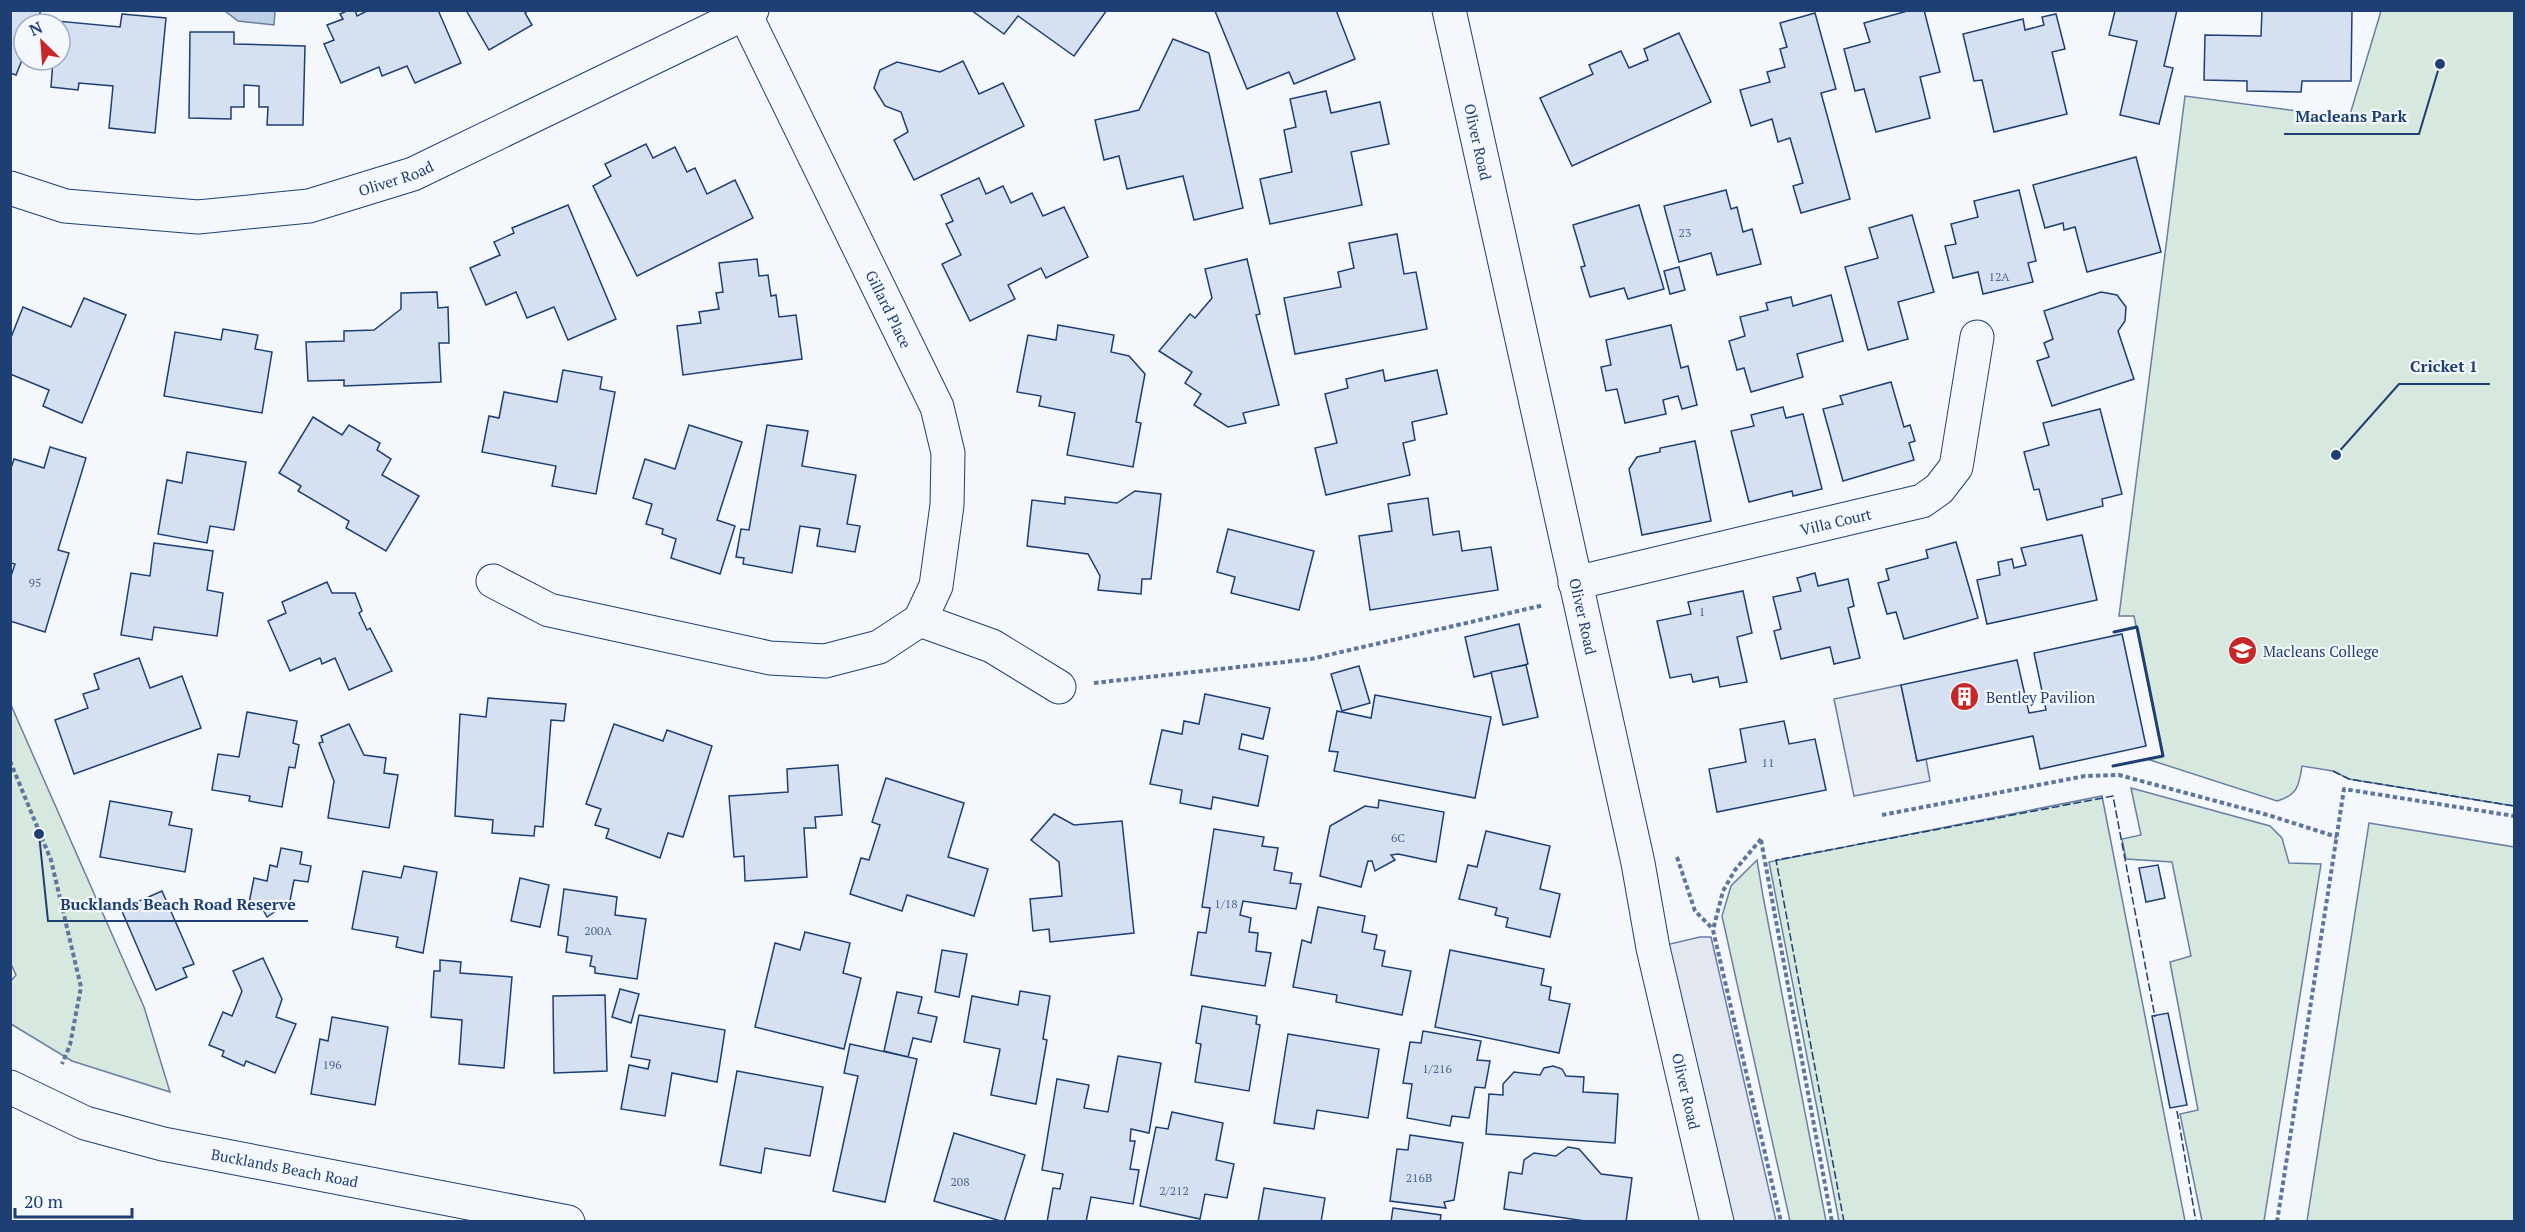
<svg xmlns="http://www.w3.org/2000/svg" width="2525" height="1232" font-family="'PT Serif',serif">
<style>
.green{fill:#d7e8df;stroke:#687fa3;stroke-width:1.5}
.parking{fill:#e3e8f0;stroke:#687fa3;stroke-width:1.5}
.water{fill:#bed0e5;stroke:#687fa3;stroke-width:1.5}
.building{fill:#d5e0f0;stroke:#1d3f73;stroke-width:1.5}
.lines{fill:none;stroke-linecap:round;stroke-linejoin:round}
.street-casing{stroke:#1d3f73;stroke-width:35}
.secondary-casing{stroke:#1d3f73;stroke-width:35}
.path{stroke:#5e769c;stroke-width:4;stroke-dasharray:4.5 3;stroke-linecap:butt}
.street{stroke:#f4f7fb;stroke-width:33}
.secondary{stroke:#f4f7fb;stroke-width:33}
.fence{stroke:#1d3f73;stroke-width:1.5;stroke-dasharray:8 3;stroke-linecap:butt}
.wall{stroke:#1d3f73;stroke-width:3}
.labels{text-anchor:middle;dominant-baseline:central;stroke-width:4.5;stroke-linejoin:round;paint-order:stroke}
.number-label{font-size:12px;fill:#4b6792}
.street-label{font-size:15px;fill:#1d3f73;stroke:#f4f7fb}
.poi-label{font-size:15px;fill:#1d3f73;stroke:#f4f7fb;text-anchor:start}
.leader{fill:none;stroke:#1d3f73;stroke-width:2}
.callout-dot{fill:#1d3f73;stroke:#f4f7fb;stroke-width:2}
.callout-label{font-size:16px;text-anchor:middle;font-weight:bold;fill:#1d3f73;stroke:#f4f7fb;stroke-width:4.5;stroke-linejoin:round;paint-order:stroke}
</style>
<rect width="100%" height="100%" fill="#f4f7fb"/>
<g class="green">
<path d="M2381,11H2514V806L2349,779L2333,771L2302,766C2299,785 2298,795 2277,801L2147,759L2163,756L2134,616H2119L2185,96L2349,118Z"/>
<polygon points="11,705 144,1007 170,1092 72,1061 11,1024 11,981 16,975 10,962"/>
<polygon points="2131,788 2270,826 2282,838 2289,863 2321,864 2264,1221 2202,1221 2180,1114 2198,1110 2170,962 2191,956 2172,862 2126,859 2122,839 2141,835"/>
<polygon points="2102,796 2185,1221 1839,1221 1769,862"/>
<polygon points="2369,823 2514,847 2514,1221 2307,1221"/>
<polygon points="1757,860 1763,896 1826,1221 1790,1221 1722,916 1731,886"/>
</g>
<g class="parking">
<polygon points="1901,685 1917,761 1926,759 1930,781 1854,796 1834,699"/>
<polygon points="1700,937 1711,937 1776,1221 1717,1221 1653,948"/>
</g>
<polygon class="water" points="225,11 275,11 274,25 238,21"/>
<g class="building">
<polygon points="10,10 41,10 36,24 24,24 24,55 16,75 10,73"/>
<polygon points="349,10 355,10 357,16 369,10 438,10 461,63 415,83 407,66 382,76 379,67 341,83 324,44 334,40 327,25 343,19 340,14"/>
<polygon points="466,10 529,10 525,13 532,25 489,50"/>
<polygon points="971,10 1107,10 1074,56 1018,16 1004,34"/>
<polygon points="1336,10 1355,59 1294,84 1289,72 1247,89 1215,11"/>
<polygon points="1911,10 1924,10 1940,72 1920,77 1930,118 1876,132 1864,89 1855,91 1844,49 1870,42 1864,23"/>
<polygon points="2112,10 2177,10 2164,66 2173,68 2159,124 2120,115 2137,41 2109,35 2115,11"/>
<polygon points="2262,10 2352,10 2351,81 2302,81 2301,92 2247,91 2247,81 2204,80 2205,35 2261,36"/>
<polygon points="1815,13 1836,89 1821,93 1850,199 1801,213 1793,186 1803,183 1790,138 1778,142 1772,119 1751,126 1740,90 1770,82 1767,72 1785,67 1780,49 1787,47 1780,23"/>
<polygon points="122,14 166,18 155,133 109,128 113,86 79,83 78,90 51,87 53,60 60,60 60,24 57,24 57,21 120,27"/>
<polygon points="2056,14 2065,49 2052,52 2067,114 1994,132 1982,80 1974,81 1963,34 2023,19 2025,30 2044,25 2042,17"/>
<polygon points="190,32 234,32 234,44 305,46 303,125 267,125 268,107 259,107 259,86 244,85 244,107 231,107 231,119 189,118"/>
<polygon points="1679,33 1711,102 1572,166 1540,98 1593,74 1589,65 1621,51 1629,68 1648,60 1644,49"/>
<polygon points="1173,39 1209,53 1243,208 1194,220 1183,176 1127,189 1119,156 1104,160 1095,120 1139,110"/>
<polygon points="963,61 979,94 1003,83 1024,126 914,180 894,140 908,132 901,112 885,106 874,88 880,70 897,62 940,72"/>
<polygon points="1326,91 1331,113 1380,102 1389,144 1351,152 1362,205 1270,224 1260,179 1292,172 1284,130 1296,127 1290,99"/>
<polygon points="646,144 653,158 675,147 687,172 695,168 707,194 735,180 753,218 637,276 593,186 611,176 605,164"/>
<polygon points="2136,157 2161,252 2087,272 2075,227 2064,230 2063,223 2045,228 2033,185"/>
<polygon points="979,178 986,194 1003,186 1011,203 1032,193 1043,216 1064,207 1088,257 1046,278 1041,268 1008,285 1015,299 970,321 942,264 961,255 946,224 953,221 941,195"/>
<polygon points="1726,190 1731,209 1737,207 1743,232 1752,229 1761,264 1717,275 1711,253 1679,262 1664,206"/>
<polygon points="2019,190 2036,261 2028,263 2033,282 1983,294 1978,272 1953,278 1945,246 1956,244 1951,224 1978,217 1974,201"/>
<polygon points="568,205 616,319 568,340 554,307 527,318 516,292 486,305 470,268 500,255 494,242 514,233 512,228"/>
<polygon points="1639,205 1664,289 1628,299 1624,288 1590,297 1581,267 1585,266 1573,225"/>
<polygon points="1912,215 1934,292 1898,302 1908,339 1868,350 1845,267 1878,258 1869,228"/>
<polygon points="1397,234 1404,274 1416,272 1427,329 1295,354 1284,298 1341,287 1338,272 1354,268 1349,243"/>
<polygon points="757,259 759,276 768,275 771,296 776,295 779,317 796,315 802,359 683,375 677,326 701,323 699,312 719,309 716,293 723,292 719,263"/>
<polygon points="1247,259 1260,314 1256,315 1279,405 1243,413 1246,423 1228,427 1194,405 1201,394 1185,383 1192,372 1159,351 1190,314 1195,318 1212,298 1205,269"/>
<polygon points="1679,267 1685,290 1670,294 1664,271"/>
<polygon points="437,292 438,308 448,307 449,343 439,343 441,382 344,386 344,380 308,381 306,342 344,341 344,331 374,330 401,309 401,293"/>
<polygon points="2101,292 2117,295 2126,307 2125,321 2118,331 2134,379 2052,406 2037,361 2049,357 2044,343 2053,339 2044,311"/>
<polygon points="1831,295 1843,341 1797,354 1803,377 1751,392 1744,368 1737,370 1729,341 1745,336 1740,317 1768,310 1766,303 1791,297 1793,306"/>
<polygon points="84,298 126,315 82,423 43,406 49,390 10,374 10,340 23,307 71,327"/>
<polygon points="1058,325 1114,335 1111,352 1129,356 1145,374 1136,422 1141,423 1133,467 1067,455 1075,413 1039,406 1041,396 1017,392 1028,335 1056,340"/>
<polygon points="1671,325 1681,368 1688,366 1697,405 1682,409 1678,396 1663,400 1666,414 1625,423 1617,389 1606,391 1601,367 1611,365 1606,340"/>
<polygon points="223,329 258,335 255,349 272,352 262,413 164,396 175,332 221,340"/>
<polygon points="563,370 602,377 600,389 615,392 596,494 552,486 556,466 482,452 489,416 499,418 504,392 557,402"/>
<polygon points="1383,370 1385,381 1437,370 1447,414 1412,422 1415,440 1403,443 1410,475 1326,495 1315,448 1337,443 1325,394 1348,388 1346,379"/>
<polygon points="1891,382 1904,427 1910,425 1915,441 1909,443 1914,460 1843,481 1823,409 1843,404 1840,396"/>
<polygon points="1783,407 1786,418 1803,414 1822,489 1793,496 1792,491 1749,502 1731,431 1754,426 1751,415"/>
<polygon points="2100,409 2122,494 2102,499 2103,506 2047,520 2039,489 2034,490 2024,452 2049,445 2043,423"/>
<polygon points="313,417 342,435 349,425 380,443 377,450 391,459 382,475 419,496 386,551 346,528 349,521 298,491 301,486 279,473"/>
<polygon points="689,425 742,442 717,520 735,526 720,574 671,558 676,539 662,534 663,529 646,524 652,504 633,498 645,459 675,469"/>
<polygon points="767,425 808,431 802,466 856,475 847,524 860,526 855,552 817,546 820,529 800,526 792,573 743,564 744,558 736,557 741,529 749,530"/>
<polygon points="1695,441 1711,521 1642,535 1629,469 1637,457 1660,452 1660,448"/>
<polygon points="50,447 86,458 58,550 69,553 45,632 10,621 10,579 15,564 10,563 10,471 14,459 44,468"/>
<polygon points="187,452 246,462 234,530 210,526 207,543 158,534 167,480 182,483"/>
<polygon points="1135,491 1161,494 1151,579 1142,579 1141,594 1098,590 1100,576 1088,554 1027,546 1032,500 1065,504 1065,497 1117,503"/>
<polygon points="1428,498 1433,535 1459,531 1462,551 1491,547 1498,590 1370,610 1359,536 1392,531 1388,504"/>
<polygon points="1228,529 1314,551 1299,610 1231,593 1235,577 1217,572"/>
<polygon points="2082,535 2097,600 1987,624 1977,580 2000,575 1998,562 2012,559 2014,568 2026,565 2021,548"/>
<polygon points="1956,542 1978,618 1904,639 1896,612 1887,614 1878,583 1889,580 1886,569 1928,558 1926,550"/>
<polygon points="154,543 213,551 207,590 223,593 217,636 154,627 152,640 121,635 131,573 150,576"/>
<polygon points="1815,573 1818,586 1848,579 1854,606 1848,608 1860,658 1834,664 1830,647 1781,659 1774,631 1781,629 1773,597 1801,591 1797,578"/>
<polygon points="327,582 332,593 355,593 362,611 359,613 367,630 370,628 392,671 349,690 335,658 322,664 320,658 290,671 268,621 286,613 282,602"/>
<polygon points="1743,591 1752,633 1737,637 1747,682 1720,687 1718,677 1693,682 1691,674 1670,678 1657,621 1691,614 1688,602"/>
<polygon points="1519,624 1528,664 1474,677 1465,637"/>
<polygon points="2122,634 2146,746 2040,769 2033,736 1917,761 1901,685 2017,660 2029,713 2046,710 2034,653"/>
<polygon points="139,658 150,688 182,676 201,728 74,774 55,720 88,708 83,694 99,689 94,674"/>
<polygon points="1526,665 1538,717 1503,725 1491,672"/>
<polygon points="1359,666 1370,703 1342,711 1331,674"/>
<polygon points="1205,694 1270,708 1263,739 1242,734 1239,749 1268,756 1258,806 1213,797 1211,809 1180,803 1182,790 1150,784 1162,730 1182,734 1184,721 1199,724"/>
<polygon points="1375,695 1491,717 1475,798 1334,771 1338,752 1329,751 1337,711 1371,718"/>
<polygon points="488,698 566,704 564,721 551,720 543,827 535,826 534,836 492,833 493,820 455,816 460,714 486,717"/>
<polygon points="247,712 297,721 293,743 299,745 295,768 289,767 282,807 249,801 250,796 212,790 218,754 239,757"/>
<polygon points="1784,721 1789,744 1815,739 1826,790 1717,812 1709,769 1746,762 1740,729"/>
<polygon points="349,724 364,755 386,758 384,773 398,775 389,828 328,818 334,781 319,743 323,742 321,736"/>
<polygon points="614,724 663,741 667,730 712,746 683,837 668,833 660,858 606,838 609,829 595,825 601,809 586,804"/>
<polygon points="838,765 842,815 815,817 816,828 804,828 807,877 745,881 744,856 734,857 729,796 788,792 787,769"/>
<polygon points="886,778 964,803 948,857 988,869 974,916 907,895 902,911 850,894 861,858 869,860 880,825 872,822"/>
<polygon points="1379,800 1444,812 1436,862 1398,854 1391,855 1395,860 1375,871 1372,861 1368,861 1361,887 1320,876 1330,826 1365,806 1378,808"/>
<polygon points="110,801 172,812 169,825 192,829 185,872 100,857"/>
<polygon points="1054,814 1074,825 1122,821 1134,933 1050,942 1049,929 1033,931 1030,899 1062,896 1059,862 1031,840"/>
<polygon points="1214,829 1264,837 1262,846 1278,848 1274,870 1292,873 1290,883 1301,884 1296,909 1243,901 1240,915 1251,918 1249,932 1258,933 1256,951 1271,953 1265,986 1191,975 1198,932 1206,933 1210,908 1202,907"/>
<polygon points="1486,831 1550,846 1540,889 1560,894 1550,937 1506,927 1508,918 1495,915 1497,908 1459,899 1468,865 1477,867"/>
<polygon points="281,848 302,852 300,864 311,866 308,882 294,880 289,906 285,905 267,917 261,906 249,903 254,878 267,881 270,865 277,867"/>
<polygon points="2158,865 2165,898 2146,902 2139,868"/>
<polygon points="404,866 437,872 423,953 396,947 398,937 352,929 363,871 401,878"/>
<polygon points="520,878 549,885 540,927 511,921"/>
<polygon points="564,889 617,897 615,915 646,919 637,979 595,973 595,967 590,966 592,956 566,952 568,937 558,935"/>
<polygon points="162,891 194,964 183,968 187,977 156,990 121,909"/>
<polygon points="1318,907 1365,916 1362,932 1377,935 1374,949 1385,951 1382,966 1411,971 1402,1015 1336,1002 1337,995 1293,987 1302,940 1311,943"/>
<polygon points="805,932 850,943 843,973 861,978 844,1049 755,1027 775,943 800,950"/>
<polygon points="942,950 967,954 959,997 935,992"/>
<polygon points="1450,950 1544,969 1541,985 1551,987 1549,1000 1570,1004 1559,1053 1435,1027"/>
<polygon points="263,958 282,999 276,1017 296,1024 275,1073 246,1061 244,1066 222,1056 224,1051 209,1045 223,1012 232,1016 242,991 233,971"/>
<polygon points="440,960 461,962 460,973 512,977 504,1068 459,1064 462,1020 431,1017 434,971 440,971"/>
<polygon points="620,989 639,994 631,1023 612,1017"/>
<polygon points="1020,991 1050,996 1043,1039 1047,1040 1036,1104 991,1095 1000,1049 964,1042 972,996 1018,1005"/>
<polygon points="897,992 922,997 918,1013 937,1017 931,1042 913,1038 908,1057 884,1051"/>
<polygon points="605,995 607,1071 554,1073 553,996"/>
<polygon points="1202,1006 1257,1016 1256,1024 1260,1025 1249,1091 1195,1082 1201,1044 1196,1043"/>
<polygon points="2168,1013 2187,1105 2170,1108 2152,1016"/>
<polygon points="639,1015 725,1030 717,1082 672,1073 665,1116 621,1109 629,1065 648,1069 650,1060 631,1057"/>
<polygon points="332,1017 388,1027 375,1105 311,1094 320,1039 328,1041"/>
<polygon points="1423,1031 1481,1041 1477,1060 1490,1061 1485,1088 1475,1087 1469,1118 1452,1116 1450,1126 1407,1118 1412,1084 1403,1083 1410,1042 1421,1043"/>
<polygon points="1288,1034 1379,1049 1368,1118 1317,1110 1314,1129 1274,1123"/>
<polygon points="850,1044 917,1059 885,1202 833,1191 858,1076 844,1073"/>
<polygon points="1118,1056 1161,1063 1149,1133 1131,1129 1130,1141 1135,1141 1130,1169 1139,1170 1133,1204 1091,1197 1086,1222 1047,1222 1053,1188 1060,1189 1063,1174 1042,1170 1057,1079 1089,1085 1084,1108 1108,1112"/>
<polygon points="1553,1066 1562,1069 1566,1076 1584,1077 1583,1092 1618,1094 1615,1143 1486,1134 1489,1094 1503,1095 1503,1084 1514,1072 1540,1075 1544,1068"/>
<polygon points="737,1071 823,1087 810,1156 765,1148 761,1173 720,1165"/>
<polygon points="1172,1112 1223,1123 1216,1160 1234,1164 1227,1198 1205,1194 1200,1219 1140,1206 1156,1127 1168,1129"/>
<polygon points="954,1133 1025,1155 1004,1222 934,1201"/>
<polygon points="1410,1135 1463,1143 1454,1200 1444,1202 1446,1208 1390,1201 1397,1149 1408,1150"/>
<polygon points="1568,1147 1579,1149 1601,1174 1632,1178 1626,1222 1592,1222 1504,1209 1509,1172 1522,1174 1524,1160 1534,1153 1556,1156"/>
<polygon points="1264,1188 1325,1198 1321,1222 1258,1222"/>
<polygon points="1393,1208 1441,1215 1440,1222 1391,1222"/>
</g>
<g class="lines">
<defs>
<g id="street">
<path id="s1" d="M1449,10L1638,863L1653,948L1717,1222"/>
<path id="s2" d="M10,188L65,206L198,217L309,206L413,174L752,10"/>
<polyline points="493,581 549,610 770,658 825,661 879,647 920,620 936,586 947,505 948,453 937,407 745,14"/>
<path id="s3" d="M1575,583L1922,501L1939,489L1956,467L1977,337"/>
<polyline points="920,620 992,646 1059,687"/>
</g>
<g id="secondary">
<path id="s4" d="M10,1087L85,1123L163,1144L568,1222"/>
</g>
</defs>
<use href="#street" class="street-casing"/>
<use href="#secondary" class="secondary-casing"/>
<g class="path">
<polyline points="1094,683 1311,659 1544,605"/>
<polyline points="10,761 51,860 81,987 70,1045 62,1064"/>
<polyline points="1882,815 2085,776 2119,775 2268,815 2337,837"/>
<polyline points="1761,839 1735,870 1723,891 1713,930 1781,1222"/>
<polyline points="1761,840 1832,1222"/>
<polyline points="1677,857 1695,911 1713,929"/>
<polyline points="2277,1222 2344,789 2514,816"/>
</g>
<use href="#street" class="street"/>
<use href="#secondary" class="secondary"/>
<g class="fence">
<polyline points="2333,771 2349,779 2514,806"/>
<polyline points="2177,1111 2196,1222"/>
<polyline points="1844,1222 1776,860 2113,796 2155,1017"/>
</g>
<polyline class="wall" points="2113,766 2163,756 2137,627 2114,632"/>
</g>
<defs>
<symbol id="school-disc" viewBox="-11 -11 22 22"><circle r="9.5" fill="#c62828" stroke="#f4f7fb"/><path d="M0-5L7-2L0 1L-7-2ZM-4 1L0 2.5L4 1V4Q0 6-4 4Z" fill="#fff"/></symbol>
<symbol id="building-disc" viewBox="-11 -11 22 22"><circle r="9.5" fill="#c62828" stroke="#f4f7fb"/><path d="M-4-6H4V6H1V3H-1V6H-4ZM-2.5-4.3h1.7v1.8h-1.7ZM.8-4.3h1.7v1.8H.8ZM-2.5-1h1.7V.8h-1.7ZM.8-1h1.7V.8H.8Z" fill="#fff"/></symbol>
</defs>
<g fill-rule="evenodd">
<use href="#school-disc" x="2226" y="634" width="33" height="33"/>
<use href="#building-disc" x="1948" y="680" width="33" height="33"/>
</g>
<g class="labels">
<g class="number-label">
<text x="1685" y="232">23</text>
<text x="1999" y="276">12A</text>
<text x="35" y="582">95</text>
<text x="1702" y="611">1</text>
<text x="1768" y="762">11</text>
<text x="1398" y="837">6C</text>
<text x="1226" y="903">1/18</text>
<text x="598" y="930">200A</text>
<text x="332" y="1064">196</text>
<text x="1437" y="1068">1/216</text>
<text x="1419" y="1177">216B</text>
<text x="960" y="1181">208</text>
<text x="1174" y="1190">2/212</text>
</g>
<g class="street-label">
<text stroke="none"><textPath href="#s1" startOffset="135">Oliver Road</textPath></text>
<text stroke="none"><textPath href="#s2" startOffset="394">Oliver Road</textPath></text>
<text transform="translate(889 309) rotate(64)">Gillard Place</text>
<text stroke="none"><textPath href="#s3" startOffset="268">Villa Court</textPath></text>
<text stroke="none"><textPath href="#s1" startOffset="621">Oliver Road</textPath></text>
<text stroke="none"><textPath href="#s1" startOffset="1107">Oliver Road</textPath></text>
<text stroke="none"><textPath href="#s4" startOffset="288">Bucklands Beach Road</textPath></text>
</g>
<g class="poi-label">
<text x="2263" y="651">Macleans College</text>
<text x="1986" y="697">Bentley Pavilion</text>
</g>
</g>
<path class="leader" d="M2440 64L2419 134H2284M2336 455L2399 384H2490M39 834L48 921H308"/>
<g class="callout-dot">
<circle cx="2440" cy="64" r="6"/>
<circle cx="2336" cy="455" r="6"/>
<circle cx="39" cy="834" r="6"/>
</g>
<g class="callout-label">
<text x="2351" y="122">Macleans Park</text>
<text x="2444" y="372">Cricket 1</text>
<text x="178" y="910">Bucklands Beach Road Reserve</text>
</g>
<rect width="2525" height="1232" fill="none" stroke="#1d3f73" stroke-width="24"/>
<g transform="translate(42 42) rotate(335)"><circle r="28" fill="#f4f7fb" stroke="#9eadc5" stroke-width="1.5"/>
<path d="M0-4.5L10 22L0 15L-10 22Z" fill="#c62828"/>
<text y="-9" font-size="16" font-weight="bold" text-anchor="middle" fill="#1d3f73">N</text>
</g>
<path d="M15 1208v9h117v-9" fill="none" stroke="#1d3f73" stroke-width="3"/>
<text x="24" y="1208" font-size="18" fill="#1d3f73" stroke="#f4f7fb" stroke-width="4.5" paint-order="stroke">20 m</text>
</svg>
